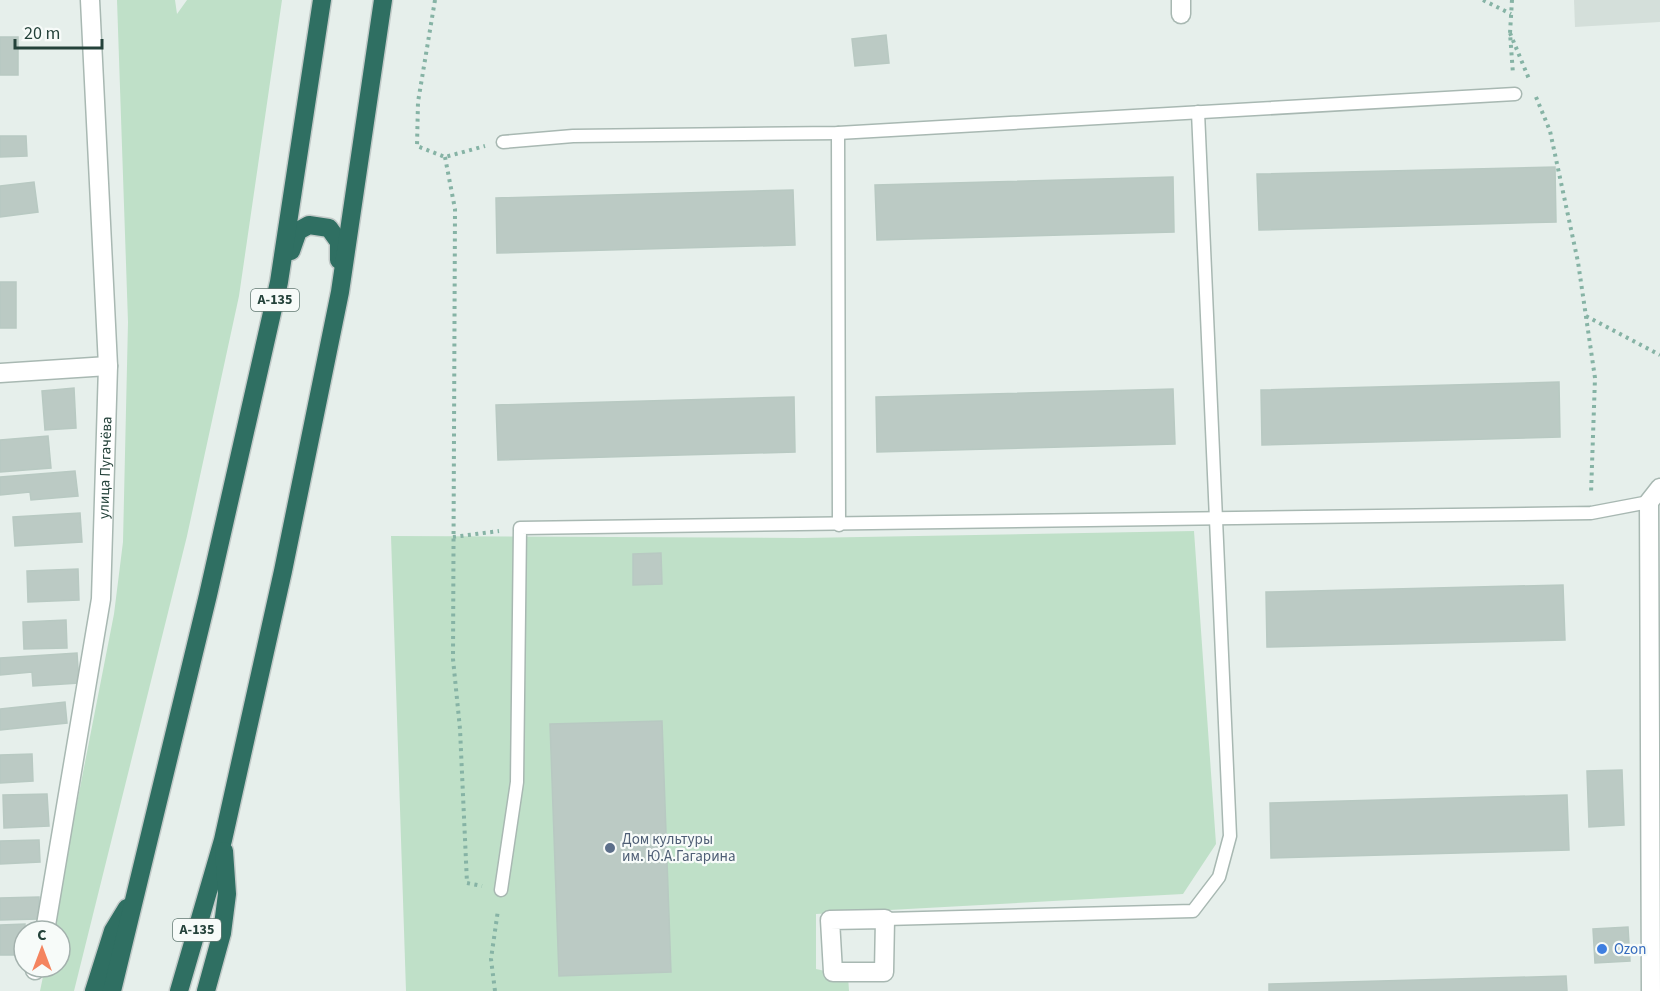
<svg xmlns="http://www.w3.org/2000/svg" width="1660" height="991" font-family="'Source Sans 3',sans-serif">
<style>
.built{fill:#d4dfda}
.green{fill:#bfe0c8}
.building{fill:#bbcac4;stroke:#b8c9c2;stroke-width:1.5}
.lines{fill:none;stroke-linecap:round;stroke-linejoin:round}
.lane-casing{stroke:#a8b8b2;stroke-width:15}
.street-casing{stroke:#a8b8b2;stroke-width:21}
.highway-casing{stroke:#c2cac8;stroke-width:21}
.path{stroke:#86b3a5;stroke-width:4;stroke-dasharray:3 4.5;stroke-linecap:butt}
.lane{stroke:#fff;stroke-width:12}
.street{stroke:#fff;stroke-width:18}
.highway{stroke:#2f6f62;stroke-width:18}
.service-dot{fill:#5c6f8a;stroke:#f7fbf9;stroke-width:2}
.shop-dot{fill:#3f7fe0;stroke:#f7fbf9;stroke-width:2}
.labels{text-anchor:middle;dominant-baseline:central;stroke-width:4.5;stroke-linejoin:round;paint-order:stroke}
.shield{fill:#f7fbf9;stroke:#637a73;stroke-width:1.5}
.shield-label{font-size:14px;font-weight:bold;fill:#24423a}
.street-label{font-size:15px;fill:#24423a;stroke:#f7fbf9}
.service-label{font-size:15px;fill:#4e5e75;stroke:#f7fbf9;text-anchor:start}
.shop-label{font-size:15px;fill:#366cbe;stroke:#f7fbf9;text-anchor:start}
</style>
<rect width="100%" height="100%" fill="#e6efeb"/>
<polygon class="built" points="1574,0 1660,0 1660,22 1575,27"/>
<g class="green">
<polygon points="117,0 175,0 177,14 187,0 282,0 239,296 187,536 74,991 40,991 45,967 60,967 60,931 52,931 114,614 123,542 128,322"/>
<polygon points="1194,531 1216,844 1183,894 816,914 816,969 848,976 849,991 406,991 391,536 804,538"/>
</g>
<g class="building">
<polygon points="886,35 889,63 855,66 852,39"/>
<rect x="0" y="37" width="18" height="38"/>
<polygon points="0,136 26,136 27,156 0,157"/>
<polygon points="1555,167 1556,222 1259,230 1257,174"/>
<polygon points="1173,177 1174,232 877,240 875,185"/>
<polygon points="34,182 38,212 0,217 0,186"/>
<polygon points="793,190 795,245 497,253 496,198"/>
<rect x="0" y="282" width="16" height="46"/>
<polygon points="1559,382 1560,437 1262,445 1261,390"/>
<polygon points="74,388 76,428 45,430 42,391"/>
<polygon points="1173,389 1175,444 877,452 876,397"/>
<polygon points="794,397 795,452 498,460 496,405"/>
<polygon points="48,436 51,468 0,472 0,440"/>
<polygon points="75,471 78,496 31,500 30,492 0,495 0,477"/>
<polygon points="80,513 82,542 15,546 13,517"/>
<polygon points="661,553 662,584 633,585 633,554"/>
<polygon points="78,569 79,600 28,602 27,571"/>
<polygon points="1563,585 1565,640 1267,647 1266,592"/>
<polygon points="66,620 67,648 24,649 23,622"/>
<polygon points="77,653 79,683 33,686 32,672 0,675 0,658"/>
<polygon points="65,702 67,723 0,730 0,709"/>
<polygon points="662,721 671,972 559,976 550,724"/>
<polygon points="32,754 33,781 0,783 0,755"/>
<polygon points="1622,770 1624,825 1589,827 1587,771"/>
<polygon points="47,794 49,826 4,828 3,795"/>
<polygon points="1567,795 1569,850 1271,858 1270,803"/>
<polygon points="39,840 40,862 0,864 0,841"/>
<polygon points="39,897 39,919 0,920 0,898"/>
<polygon points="25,924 24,955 0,955 0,925"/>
<polygon points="1628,927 1630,961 1595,963 1593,929"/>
<polygon points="1566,976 1567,991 1269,991 1269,984"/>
</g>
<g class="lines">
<defs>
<g id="lane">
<polyline points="838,133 839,525"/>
<polyline points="503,142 573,136 838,133 1515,94"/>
<polyline points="501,890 517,782 520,528 1591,513 1649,502"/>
<polyline points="885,919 1193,911 1219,877 1230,836 1198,112"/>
</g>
<g id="street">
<polyline points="1181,14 1181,0"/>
<polyline points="0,373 108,366"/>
<polygon points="885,919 884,972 833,972 830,920"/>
<path id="s1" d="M45,931L101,599L108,366L90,0"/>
<polyline points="35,970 36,967"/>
<polyline points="1651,991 1649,502 1660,488"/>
</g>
<g id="highway">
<polyline points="291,251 298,231 309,225 329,228 339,242 339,260"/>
<polyline points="94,991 113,931 127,908"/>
<polyline points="112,991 208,595 279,282 322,0"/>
<polyline points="179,991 223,840 283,571 340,292 383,0"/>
<polyline points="206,991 222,933 227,894 224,851"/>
</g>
</defs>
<use href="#lane" class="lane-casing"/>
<use href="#street" class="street-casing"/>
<use href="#highway" class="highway-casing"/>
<g class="path">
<polyline points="435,0 418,102 417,146 445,157 485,146"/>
<polyline points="1483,0 1511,14"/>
<polyline points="1512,0 1510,33 1513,74"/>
<polyline points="1510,33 1529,79"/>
<polyline points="1536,97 1550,131 1578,262 1595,378 1591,494"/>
<polyline points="445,157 455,209 453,659 460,729 467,883 482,886"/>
<polyline points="1586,316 1660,355"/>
<polyline points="453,537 499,531"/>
<polyline points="495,991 491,959 498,910"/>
</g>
<use href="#lane" class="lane"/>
<use href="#street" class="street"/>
<use href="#highway" class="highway"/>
</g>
<circle class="service-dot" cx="610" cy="848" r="6"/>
<circle class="shop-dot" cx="1602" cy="949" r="6"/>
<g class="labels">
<g class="shield">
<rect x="251" y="289" width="48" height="22" rx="4.5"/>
<rect x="173" y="919" width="48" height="22" rx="4.5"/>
</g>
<g class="shield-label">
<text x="275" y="300">А-135</text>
<text x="197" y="930">А-135</text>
</g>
<g class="street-label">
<text stroke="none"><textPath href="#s1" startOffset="468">улица Пугачёва</textPath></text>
</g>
<g class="service-label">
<text x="622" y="839">Дом культуры<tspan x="622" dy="17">им. Ю.А.Гагарина</tspan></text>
</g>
<g class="shop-label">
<text x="1614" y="949">Ozon</text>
</g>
</g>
<g transform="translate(42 949)"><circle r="28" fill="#f7fbf9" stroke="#a3b1ad" stroke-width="1.5"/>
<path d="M0-4.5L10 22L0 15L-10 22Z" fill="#f4845f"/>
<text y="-9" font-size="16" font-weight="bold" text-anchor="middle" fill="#24423a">С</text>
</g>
<path d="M15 39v9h87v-9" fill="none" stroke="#24423a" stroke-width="3"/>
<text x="24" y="39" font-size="18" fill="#24423a" stroke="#f7fbf9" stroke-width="4.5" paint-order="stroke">20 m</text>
</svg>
